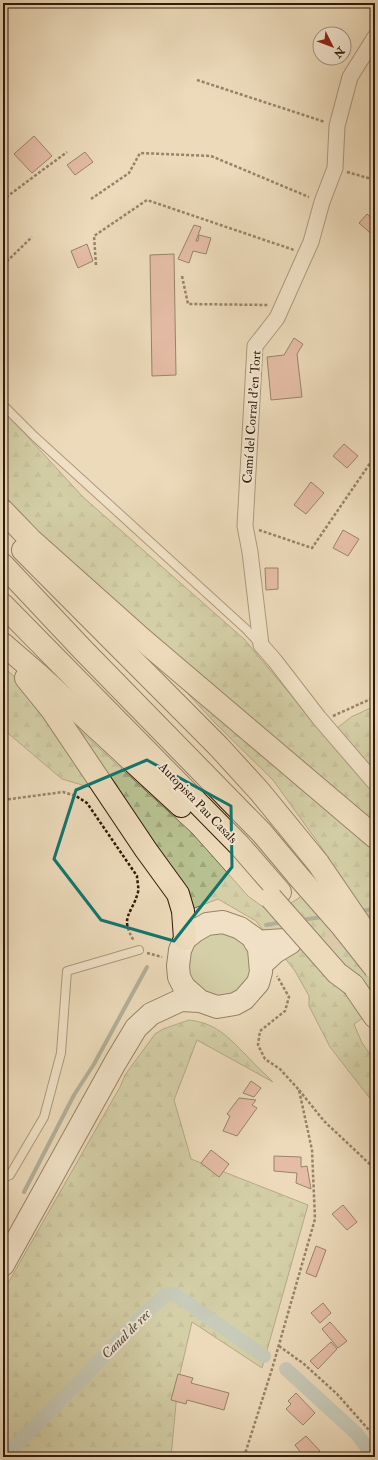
<svg xmlns="http://www.w3.org/2000/svg" width="378" height="1460" font-family="'IM FELL Double Pica',serif">
<style>
.green{fill:#b7c090;stroke:#746d4c}
.forest{fill:url(#forest-firs);stroke:#746d4c}
.lines{fill:none;stroke-linecap:round;stroke-linejoin:round}
.stream{stroke:#707972;stroke-width:4}
.canal{stroke:#9bb9b8;stroke-width:14}
.building{fill:#dc9a8e;stroke:#301a08}
.secondary-tunnel{stroke:#c6b496;stroke-width:22;stroke-dasharray:22 11;stroke-linecap:butt}
.lane-casing{stroke:#5f4a34;stroke-width:10}
.street-casing{stroke:#5f4a34;stroke-width:17}
.secondary-casing{stroke:#301a08;stroke-width:24}
.highway-casing{stroke:#301a08;stroke-width:24}
.path{stroke:#301a08;stroke-width:2.5;stroke-dasharray:3 2;stroke-linecap:butt}
.lane{stroke:#f3e7d2;stroke-width:8}
.street{stroke:#f3e7d2;stroke-width:15}
.secondary{stroke:#f3e7d2;stroke-width:22}
.highway{stroke:#ecdaba;stroke-width:22}
.highway-bridge-casing{stroke:#301a08;stroke-width:24;stroke-linecap:butt}
.highway-bridge{stroke:#ecdaba;stroke-width:22}
.marked{fill:none;stroke:#0f766e;stroke-width:3;stroke-linejoin:round}
.labels{text-anchor:middle;dominant-baseline:central;stroke-width:4;stroke-linejoin:round;paint-order:stroke}
.street-label{font-size:13px;fill:#301a08;stroke:#f3e7d2}
.water-label{font-size:14px;font-style:italic;fill:#504a3d;stroke:#f3e7d2}
</style>
<defs>
<pattern id="forest-firs" width="22" height="20" patternUnits="userSpaceOnUse"><rect width="22" height="20" fill="#b7c090"/><path d="M5 1l3.5 6h-7zM16 11l3.5 6h-7z" fill="#9ea47b"/></pattern>
</defs>
<rect width="100%" height="100%" fill="#ecdaba"/>
<filter id="stains"><feTurbulence type="fractalNoise" baseFrequency=".005" numOctaves="4"/><feColorMatrix values="0 0 0 0 .2 0 0 0 0 .09 0 0 0 0 .02 0 0 0 .5 -.17"/></filter>
<radialGradient id="worn" r=".72"><stop offset=".6" stop-color="#630" stop-opacity="0"/><stop offset="1" stop-color="#630" stop-opacity=".3"/></radialGradient>
<circle class="green" cx="220" cy="964" r="33"/>
<g class="forest">
<polygon points="3,410 83,497 244,639 326,737 351,717 375,706 375,1010 354,1024 362,1043 375,1061 375,1105 330,1047 309,1006 309,996 295,971 256,921 218,899 192,909 119,796 62,779 3,729 3,667 77,728 192,833 248,896 263,907 286,906 299,898 316,879 329,858 273,780 215,723 3,494"/>
<path d="M189,1020C216,1023 228,1037 246,1055C255,1065 264,1073 273,1082L197,1040L174,1100L191,1159L308,1205L262,1368L192,1322L178,1382L171,1457H3V1292L120,1087L125,1075L155,1034L163,1029Z"/>
</g>
<g class="lines">
<g class="stream">
<polyline points="359,911 375,909"/>
<polyline points="300,920 323,917"/>
<polyline points="266,925 283,922"/>
<polyline points="24,1192 74,1095 94,1064 147,967"/>
</g>
<g class="canal">
<polyline points="286,1369 357,1434 374,1457"/>
<polyline points="4,1457 84,1377 138,1320 165,1295 174,1294 264,1356"/>
</g>
</g>
<g class="building">
<polygon points="34,136 52,156 32,173 14,154"/>
<polygon points="85,152 93,162 75,175 67,165"/>
<polygon points="367,214 375,221 375,237 359,223"/>
<polygon points="194,225 201,227 196,241 198,241 199,235 211,238 206,254 193,251 189,263 178,259"/>
<polygon points="87,244 93,261 78,268 71,251"/>
<polygon points="174,254 176,375 152,376 150,255"/>
<polygon points="294,338 303,344 297,354 302,397 271,400 267,357 284,355"/>
<polygon points="344,444 358,456 347,468 333,456"/>
<polygon points="311,482 324,493 306,514 294,505"/>
<polygon points="343,530 359,539 348,556 333,548"/>
<polygon points="265,568 278,568 278,589 266,590"/>
<polygon points="251,1081 261,1088 254,1097 243,1093"/>
<polygon points="239,1098 256,1100 252,1105 257,1108 237,1136 223,1131 230,1116 227,1114"/>
<polygon points="211,1150 229,1164 219,1177 201,1163"/>
<polygon points="274,1156 301,1157 301,1167 307,1166 311,1189 296,1183 297,1173 274,1171"/>
<polygon points="343,1205 357,1222 347,1230 332,1214"/>
<polygon points="316,1246 326,1250 316,1277 306,1273"/>
<polygon points="323,1303 331,1313 320,1323 311,1313"/>
<polygon points="330,1322 347,1341 338,1348 322,1329"/>
<polygon points="331,1342 337,1349 318,1369 310,1361"/>
<polygon points="178,1374 193,1378 191,1383 229,1393 224,1410 187,1400 186,1404 171,1400"/>
<polygon points="296,1393 315,1413 303,1425 286,1409 291,1404 288,1401"/>
<polygon points="306,1436 320,1451 313,1457 304,1457 295,1445"/>
</g>
<g class="lines">
<polyline class="secondary-tunnel" points="293,942 366,934"/>
<defs>
<g id="lane">
<polyline points="3,405 34,436 246,629 259,643"/>
<polyline points="3,1178 10,1175 44,1117 61,1053 67,971 139,950"/>
</g>
<polyline id="street" points="375,37 350,77 337,126 335,168 322,202 311,242 277,318 255,346 245,526 250,552 261,645 275,661 319,718 375,783"/>
<g id="secondary">
<polyline points="255,942 285,940 290,943 275,952 261,965"/>
<polyline points="3,1265 115,1063 136,1028 151,1014 181,1000 200,1001 217,1007 235,1004 244,999 258,983 261,972 259,949 254,938 240,928 223,922 207,924 195,931 185,939 180,950 178,966 179,977 184,987 200,1001"/>
</g>
<g id="highway">
<polyline points="3,511 31,540 143,640 375,837"/>
<polyline points="23,550 219,747 260,792 318,863"/>
<polyline points="3,565 83,650 262,833 298,876"/>
<polyline points="3,605 240,846 280,892"/>
<polyline points="3,644 40,676 181,806"/>
<polyline points="26,678 52,710 146,850 178,894 183,911 185,939"/>
<polyline points="353,985 375,1017"/>
</g>
</defs>
<use href="#lane" class="lane-casing"/>
<use href="#street" class="street-casing"/>
<use href="#secondary" class="secondary-casing"/>
<use href="#highway" class="highway-casing"/>
<g class="path">
<polyline points="372,3 375,4"/>
<polyline points="197,80 325,122"/>
<polyline points="347,172 375,180"/>
<polyline points="91,199 129,173 140,153 211,156 309,197"/>
<polyline points="3,201 5,198 67,152"/>
<polyline points="3,265 32,237"/>
<polyline points="96,265 94,236 147,200 294,250"/>
<polyline points="182,276 188,304 268,305"/>
<polyline points="259,530 312,548 375,456"/>
<polyline points="333,716 375,697"/>
<path d="M3,800L63,792L76,796L87,803L137,876C137,881 139,887 138,892C132,915 119,916 134,941"/>
<polyline points="147,953 162,957"/>
<polyline points="299,1090 324,1121 375,1169"/>
<polyline points="279,1346 304,1364 337,1394 375,1437"/>
<polyline points="244,1457 272,1369 315,1219 312,1150 299,1090 280,1069 265,1059 258,1045 260,1031 285,1011 289,997 277,976"/>
</g>
<use href="#lane" class="lane"/>
<use href="#street" class="street"/>
<use href="#secondary" class="secondary"/>
<use href="#highway" class="highway"/>
<defs>
<g id="highway-bridge">
<polyline points="318,863 374,945"/>
<polyline points="298,876 341,925 375,968"/>
<polyline points="271,898 337,973 353,985"/>
</g>
</defs>
<use href="#highway-bridge" class="highway-bridge-casing"/>
<use href="#highway-bridge" class="highway-bridge"/>
</g>
<path d="M0 0H378V1460H0ZM147,760L231,806L232,867L174,941L101,920L54,859L76,790Z" fill="#ecdaba" fill-opacity=".55" fill-rule="evenodd"/>
<path class="marked" d="M147,760L231,806L232,867L174,941L101,920L54,859L76,790Z"/>
<g class="labels">
<g class="street-label">
<text transform="translate(252 417) rotate(-86)">Camí del Corral d'en Tort</text>
<text transform="translate(198 803) rotate(46)">Autopista Pau Casals</text>
</g>
<g class="water-label">
<text transform="translate(126 1334) rotate(-45)">Canal de rec</text>
</g>
</g>
<rect width="378" height="1460" fill="none" stroke="#ecdaba" stroke-width="16"/>
<rect x="4" y="4" width="370" height="1452" fill="none" stroke="#301a08" stroke-width="2"/>
<rect x="8" y="8" width="362" height="1444" fill="none" stroke="#301a08"/>
<g transform="translate(332 46) rotate(132)"><circle r="19" fill="#f3e7d2" stroke="#a59581"/>
<path d="M0-3L7 15L0 10L-7 15Z" fill="#8f2418"/>
<text y="-6" font-size="11" font-weight="bold" text-anchor="middle" fill="#301a08">N</text>
</g>
<rect width="100%" height="100%" filter="url(#stains)"/>
<rect width="100%" height="100%" fill="url(#worn)"/>
</svg>
